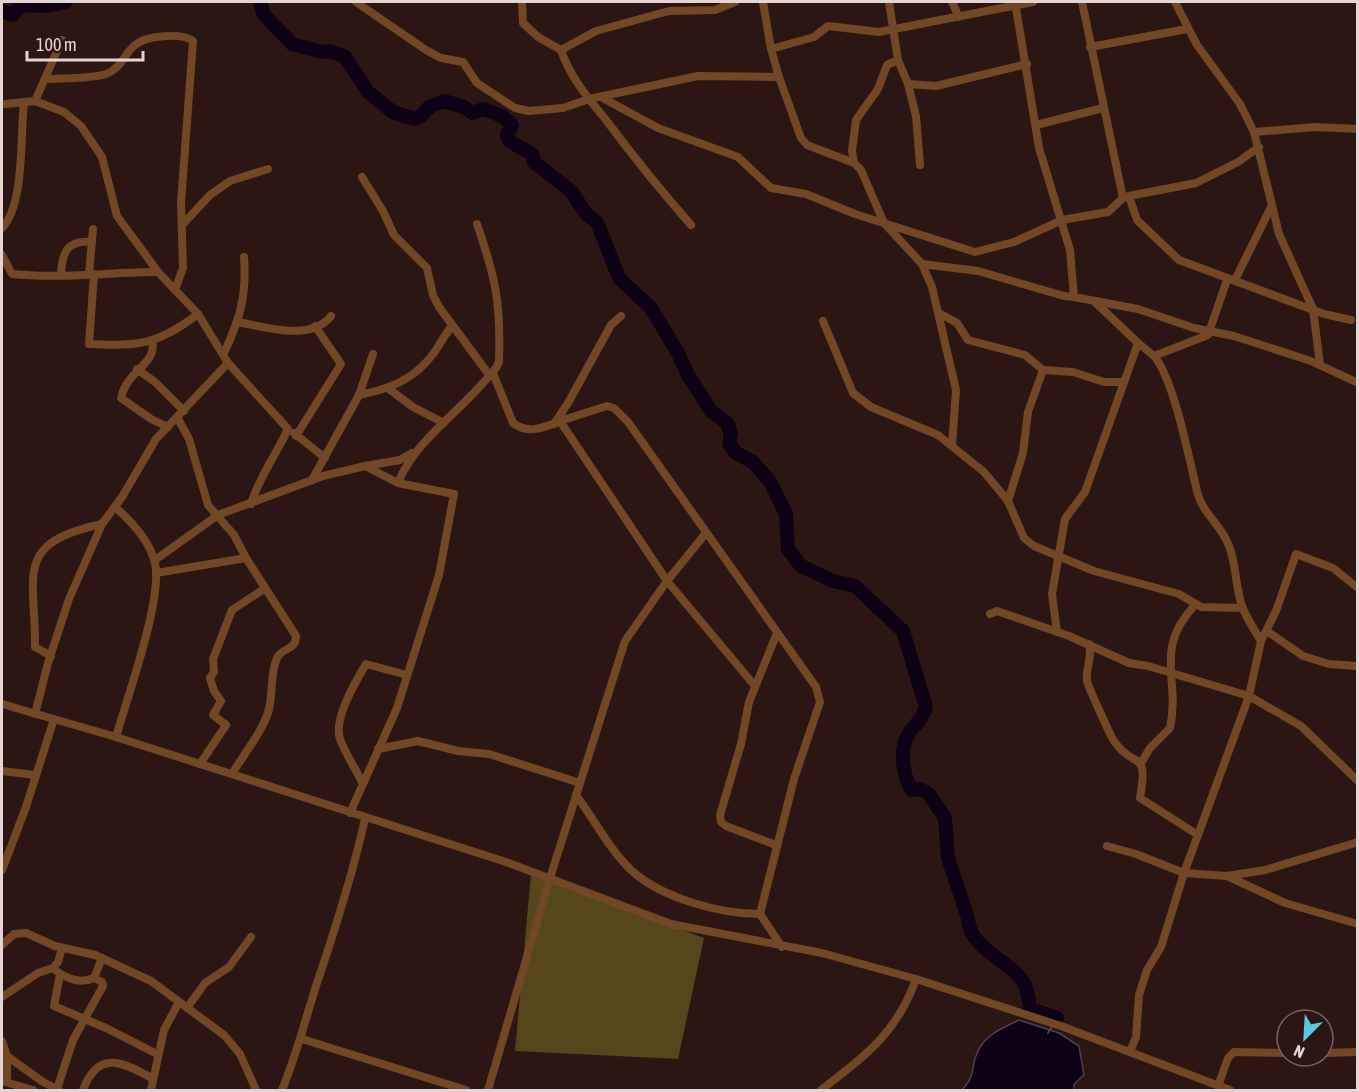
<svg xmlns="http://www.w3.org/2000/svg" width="1359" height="1092" font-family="'Asap Condensed',sans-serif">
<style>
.forest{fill:#55471b}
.water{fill:#0e0015;stroke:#4e404e;stroke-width:1.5}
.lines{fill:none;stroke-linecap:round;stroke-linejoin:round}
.stream{stroke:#4e404e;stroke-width:2}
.river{stroke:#0e0015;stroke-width:14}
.minor{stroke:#714725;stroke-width:8}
</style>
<rect width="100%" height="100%" fill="#2c1614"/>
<polygon class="forest" points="531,874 704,938 678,1059 515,1051"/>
<path class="water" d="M1019,1020L1059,1033L1079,1046L1084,1075L1074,1084V1090H962C977,1074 970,1067 978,1051C986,1034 1003,1028 1019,1020Z"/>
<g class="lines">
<polyline class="stream" points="1048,1033 1057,1018"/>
<g class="river">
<path d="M260,2L264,15L292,44L322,52L330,51L345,57L368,92L393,112L414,119L421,116L429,107L444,101L464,107L472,113L483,109L502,116L512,125L507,135L509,141L532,154L534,162L571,191L587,215L597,222L619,278L651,308L678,353L688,375L711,411L727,423L731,434L729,444L736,453L753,462L771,483L786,514L788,549L801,566L833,581L855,586L903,631L926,707C922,720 914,725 908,735C899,750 903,777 912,790L920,789L929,794L945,818L948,858L968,918C968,950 1016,963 1025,985C1028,992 1029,1002 1030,1009L1057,1018"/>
<polyline points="2,11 13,15 21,5 44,6 66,2"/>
</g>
<g class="minor">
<polyline points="356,2 426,50 441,58 463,62 477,83 515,108 529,111 563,108 589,99 698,76 779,77 801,138 807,145 854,163"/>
<path d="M522,2L523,23L538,37L561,50C570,77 588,98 606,120C633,156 661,191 691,225"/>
<polyline points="763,2 771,49 779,77"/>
<polyline points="889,2 898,60 887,65 878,89 856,120 852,151 854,163 861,170 884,223 922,264 932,287 956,390 952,445"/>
<polyline points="952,2 959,17"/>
<polyline points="1015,2 1039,148 1070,250 1074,297 1138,309 1194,328 1234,336 1311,361 1358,383"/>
<polyline points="1082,2 1123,198"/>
<polyline points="1175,2 1197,45 1240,104 1254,132 1279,234 1313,309 1320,365"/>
<polyline points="1090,47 1187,29"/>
<polyline points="771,49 814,37 828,26 879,32 1033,2"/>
<polyline points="561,50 596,31 669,11 715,10 735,2"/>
<polyline points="898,60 908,84 936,86 1027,64"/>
<path d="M46,79C63,78 91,79 106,74C122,68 124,54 135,45C146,36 181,32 193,41L181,203L183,268L175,290"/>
<polyline points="908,84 916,116 920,165"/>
<polyline points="601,97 658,128 738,157 771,188 806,194 855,214 975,252 1014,242 1062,220 1108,212 1123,198 1129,196 1196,183 1238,162 1259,147"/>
<polyline points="35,101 62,40"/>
<path d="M6,104L35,101L64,112L81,126L102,157L117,216L158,272L198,314L228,363L288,429C276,455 259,477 251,504"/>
<polyline points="1036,125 1103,108"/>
<polyline points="1254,132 1315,127 1358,129"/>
<polyline points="362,177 383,211 394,235 427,268 433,295 439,307 490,376"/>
<polyline points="1129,196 1137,220 1179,260 1324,314 1351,320"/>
<polyline points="182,225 210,195 230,181 268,169"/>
<path d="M2,228C25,204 20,135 24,103"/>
<path d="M2,255L12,274C61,279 110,272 158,272"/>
<polyline points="922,264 978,271 1064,296 1074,297"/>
<polyline points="89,274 93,229"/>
<path d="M94,274L89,344C138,347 159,344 198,314"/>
<path d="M61,275C62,252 67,240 92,242"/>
<path d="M1227,280L1208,335L1154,356C1174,379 1189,459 1197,491C1202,514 1222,525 1229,546C1237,566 1235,589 1243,609C1248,620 1255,631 1261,641L1249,696L1301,726L1358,781"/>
<polyline points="1235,280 1272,205"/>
<polyline points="939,313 957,323 968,340 1025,355 1043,370"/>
<polyline points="823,321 853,393 871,407 938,435 984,472 1008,501 1024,538 1034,546 1094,571 1179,594 1201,607 1243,608"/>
<path d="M238,322C265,327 311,342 331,316"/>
<path d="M152,340C158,365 127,369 121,398L151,419L168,427"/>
<polyline points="1138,343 1154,356"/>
<path d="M224,353C240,319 247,295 244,257"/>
<polyline points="137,369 155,382 184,411"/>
<path d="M493,373L513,423C527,434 541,428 556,423"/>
<polyline points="389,389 413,407 444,423"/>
<path d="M359,395C389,389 414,380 433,354C440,345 444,335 452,326"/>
<polyline points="554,424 568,403 611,325 621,316"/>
<polyline points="294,433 325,458"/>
<polyline points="296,436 341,364 315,326"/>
<polyline points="365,466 400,460 412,453"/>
<polyline points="312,480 359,395 373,354"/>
<path d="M398,483C414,443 454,416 482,384C489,376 495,372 499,362C501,304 496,279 477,224"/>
<polyline points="1008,501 1023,453 1028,412 1043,370 1073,372 1104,382 1124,382"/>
<path d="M115,507C131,521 150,541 155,563C163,599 127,698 116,737"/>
<polyline points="155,560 218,515 323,476 365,466 398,483 454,494 439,575 397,708 350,813"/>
<polyline points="156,573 246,558 234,535 208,505 189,439 177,417"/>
<polyline points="990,614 997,611 1069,636 1129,663 1148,666 1249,696 1184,873 1161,947 1147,970 1139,995 1136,1037 1130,1052"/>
<polyline points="1267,631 1303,656 1329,664 1358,666"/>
<polyline points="1057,632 1052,594 1065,519 1085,492 1138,343 1096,303"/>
<polyline points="1261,641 1276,611 1296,554 1333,568 1358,588"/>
<path d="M1089,644C1093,659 1085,668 1087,681C1088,686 1110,735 1114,741C1134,771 1149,747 1140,798L1198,835"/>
<path d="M51,656L35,647C36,576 12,543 102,524"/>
<polyline points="755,686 667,581 560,421 607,406 614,408 628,422 816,687 820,702 794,779 760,914 782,947"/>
<polyline points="2,704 116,737 506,862 671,924 822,953 916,979 1061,1026 1230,1090"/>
<polyline points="35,714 48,663 69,599 102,524 122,497 156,439 228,363"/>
<polyline points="378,749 418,741 458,751 489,754 580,783"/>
<path d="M1141,763L1150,748L1170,728C1181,679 1152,649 1196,604"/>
<polyline points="200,764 226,725 213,715 221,701 214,691 210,678 214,672 213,659 232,610 264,589"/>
<polyline points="2,771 35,775"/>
<path d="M232,774C243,755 264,730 269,709C273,693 270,674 277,658C282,647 296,651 296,636L246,558"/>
<path d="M362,782C355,768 345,753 340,739C333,719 356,681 366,664L407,675"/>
<path d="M576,795C594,819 609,849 631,870C661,898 720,914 760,914"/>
<polyline points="776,845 726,826 721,822 720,815 741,744 749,702 777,633"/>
<polyline points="1107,846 1136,854 1184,873 1227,876 1265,870 1358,842"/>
<polyline points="2,870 26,807 54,719"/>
<polyline points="1227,876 1285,903 1358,924"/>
<polyline points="2,945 14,934 26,933 55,946 95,955 151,981 224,1035 240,1054 256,1090"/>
<path d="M56,971C68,979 80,984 94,978L102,958"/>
<polyline points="60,974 54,1006 106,1028 157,1054"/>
<polyline points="2,997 38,973 53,968 58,962 62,948"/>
<polyline points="187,1008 205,983 229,967 251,937"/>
<polyline points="302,1039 466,1090"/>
<polyline points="2,1041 7,1056 43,1082 59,1090"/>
<polyline points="1323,1053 1358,1052"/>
<polyline points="7,1056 7,1082"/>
<polyline points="2,1081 33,1090"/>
<polyline points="1218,1086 1228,1058 1234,1052 1287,1053"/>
<polyline points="57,1089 73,1040 103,986 102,982 94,978"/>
<path d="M83,1090C98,1050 122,1061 153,1079"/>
<polyline points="151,1090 164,1030 179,1002"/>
<path d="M282,1090C296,1056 305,1021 316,986C335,930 352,877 365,819"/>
<polyline points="488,1090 550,878 625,641 667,581 706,533"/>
<path d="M821,1090C865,1056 897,1033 916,979"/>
</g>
</g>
<rect width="1359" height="1092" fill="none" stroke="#e4d4d3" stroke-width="6"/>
<g transform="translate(1305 1038) rotate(204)"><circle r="28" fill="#2c1614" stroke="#766260" stroke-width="1.5"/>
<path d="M0-4.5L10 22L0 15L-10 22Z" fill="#58c9e3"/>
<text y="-9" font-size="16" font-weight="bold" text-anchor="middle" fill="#e4d4d3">N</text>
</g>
<path d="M27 51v9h116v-9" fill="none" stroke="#e4d4d3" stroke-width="3"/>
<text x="36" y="51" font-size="18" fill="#e4d4d3" stroke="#2c1614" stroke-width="4.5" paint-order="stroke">100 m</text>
</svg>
